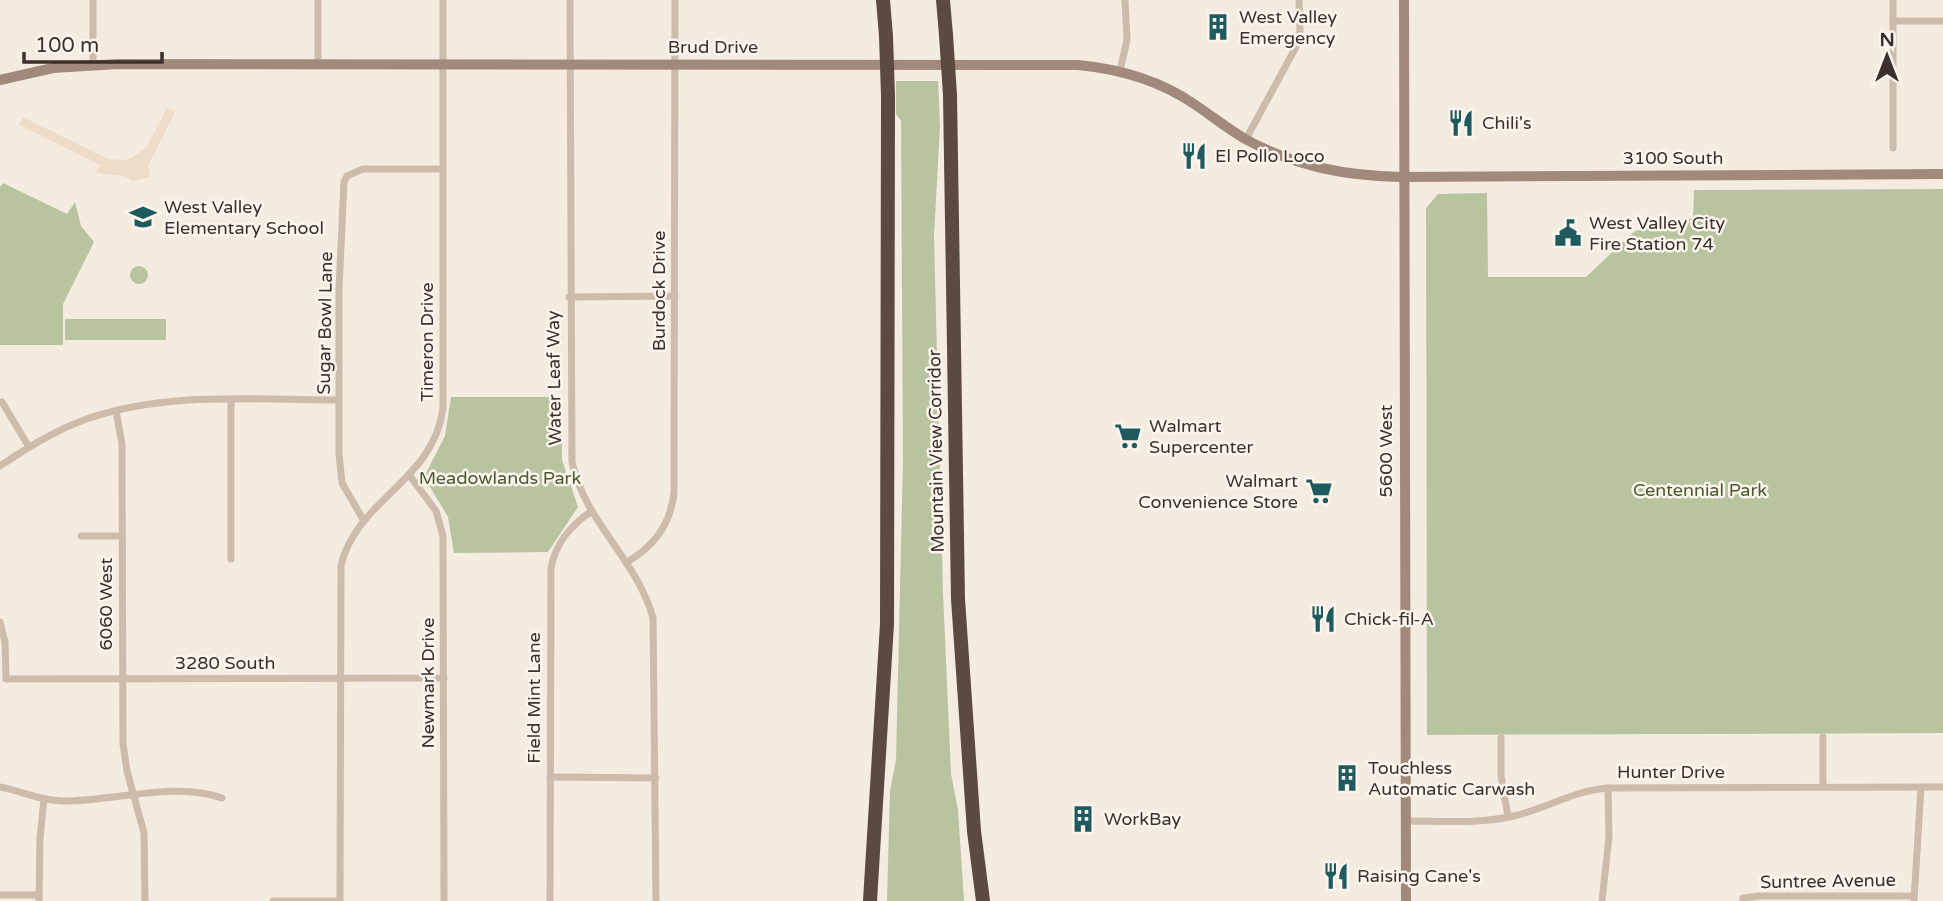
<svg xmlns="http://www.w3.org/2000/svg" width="1943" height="901" font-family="'Varela Round',sans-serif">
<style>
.green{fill:#b8c4a0}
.plaza{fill:#ecdcc8}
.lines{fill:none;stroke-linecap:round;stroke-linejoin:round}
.street{stroke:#cdbbac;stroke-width:7}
.secondary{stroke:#a18a7d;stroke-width:10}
.highway{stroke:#5c4a42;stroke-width:14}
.highway-bridge{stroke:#5c4a42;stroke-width:14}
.labels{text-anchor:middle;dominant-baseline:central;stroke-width:5;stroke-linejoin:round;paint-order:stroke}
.poi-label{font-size:18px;fill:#3b302b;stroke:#fbf5ee;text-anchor:start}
.street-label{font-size:18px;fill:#3b302b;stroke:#fbf5ee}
.park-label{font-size:18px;fill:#4a5a2e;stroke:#fbf5ee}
</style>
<rect width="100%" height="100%" fill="#f4ebe1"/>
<g class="green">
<polygon points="896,81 938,81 940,126 934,236 943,593 951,774 958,810 964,901 887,901 890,791 896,760 903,460 901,121 896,114"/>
<polygon points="3,183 67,214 75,202 81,226 94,242 63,304 63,345 0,345 0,187"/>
<polygon points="1943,189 1943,733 1427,735 1426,208 1438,194 1487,193 1488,277 1586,277 1635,231 1693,218 1694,190"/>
<circle cx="139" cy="275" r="9"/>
<rect x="65" y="319" width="101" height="21"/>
<polygon points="451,397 561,397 562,460 578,507 548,552 454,553 448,517 424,477 445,436"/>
</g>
<polygon class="plaza" points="167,108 175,112 148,166 150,177 133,181 123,176 96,173 100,165 19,125 23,117 108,159 128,160 146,148"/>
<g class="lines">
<g class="street">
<polyline points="93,0 93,65"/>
<polyline points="318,0 318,64"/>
<path d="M570,0L572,462C584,521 638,561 653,618L656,901"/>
<polyline points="1893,0 1893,148"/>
<polyline points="1893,21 1943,21"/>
<polyline points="1120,71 1127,40 1125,0"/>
<polyline points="1246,139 1296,47 1300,31 1299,0"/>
<polyline points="569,297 675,296"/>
<polyline points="231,400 231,559"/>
<polyline points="2,402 29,447"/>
<polyline points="116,411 122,444 123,744 127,771 144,833 145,901"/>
<path d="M0,466C27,448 54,431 84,420C165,391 254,400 339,400"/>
<polyline points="410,476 436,511 443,536 444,901"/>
<polyline points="364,521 342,483 339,454 339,289 344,182 347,176 363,169 443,169"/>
<polyline points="81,536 122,536"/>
<path d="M626,563C654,546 670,526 674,493L675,0"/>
<polyline points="0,622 5,642 6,679 444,678"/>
<polyline points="1823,737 1823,787"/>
<polyline points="1501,738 1501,776 1508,817"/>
<polyline points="550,777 656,778"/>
<path d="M0,787C22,791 41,801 64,801C114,801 176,781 222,798"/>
<path d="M1405,821C1442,821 1479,824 1514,816C1548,808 1572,791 1608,788L1943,787"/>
<polyline points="0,895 39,895"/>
<polyline points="39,901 40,838 44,799"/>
<polyline points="273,901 340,901"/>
<path d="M340,901L341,565C357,499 434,481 443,408V0"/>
<path d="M550,901L551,568C556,542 571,525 592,511"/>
<polyline points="1602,901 1609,836 1608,788"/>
<polyline points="1743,901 1743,898 1760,896 1914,896"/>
<polyline points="1914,901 1921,787"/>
</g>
<g class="secondary">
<polyline points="1404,0 1406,901"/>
<path d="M0,80L53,68L118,64L1078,65C1120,69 1159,80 1194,104C1212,116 1229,130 1247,140C1297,167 1347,176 1402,177L1943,174"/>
</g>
<g class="highway">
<polyline points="883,0 886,36"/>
<polyline points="943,0 946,35"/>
<polyline points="950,95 958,599 974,831 983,901"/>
<polyline points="870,901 887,624 888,96"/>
</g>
<g class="highway-bridge">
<polyline points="946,35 950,95"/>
<polyline points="886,36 888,96"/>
</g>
</g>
<defs>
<symbol id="building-bare" viewBox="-9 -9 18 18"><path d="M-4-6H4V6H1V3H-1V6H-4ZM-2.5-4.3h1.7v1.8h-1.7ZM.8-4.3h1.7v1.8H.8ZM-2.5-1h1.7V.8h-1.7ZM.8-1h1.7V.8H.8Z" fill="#1f5a5e" stroke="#fbf5ee" stroke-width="2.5" paint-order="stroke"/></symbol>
<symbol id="restaurant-bare" viewBox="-9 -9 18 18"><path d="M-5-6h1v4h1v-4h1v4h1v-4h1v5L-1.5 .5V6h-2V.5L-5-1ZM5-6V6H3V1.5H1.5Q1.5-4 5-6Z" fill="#1f5a5e" stroke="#fbf5ee" stroke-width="2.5" paint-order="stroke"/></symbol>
<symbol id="school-bare" viewBox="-9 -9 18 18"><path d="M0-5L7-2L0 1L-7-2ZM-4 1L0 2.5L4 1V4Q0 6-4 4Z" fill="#1f5a5e" stroke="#fbf5ee" stroke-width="2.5" paint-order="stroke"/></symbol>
<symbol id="civic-bare" viewBox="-9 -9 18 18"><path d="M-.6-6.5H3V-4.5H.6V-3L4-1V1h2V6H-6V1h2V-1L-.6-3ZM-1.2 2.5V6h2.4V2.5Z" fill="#1f5a5e" stroke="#fbf5ee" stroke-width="2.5" paint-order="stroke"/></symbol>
<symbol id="supermarket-bare" viewBox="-9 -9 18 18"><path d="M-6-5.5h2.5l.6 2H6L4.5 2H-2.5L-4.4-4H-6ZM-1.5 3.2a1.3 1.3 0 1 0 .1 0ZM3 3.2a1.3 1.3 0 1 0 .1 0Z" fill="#1f5a5e" stroke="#fbf5ee" stroke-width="2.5" paint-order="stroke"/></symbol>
</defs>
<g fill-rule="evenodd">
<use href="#building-bare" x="1199" y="8" width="38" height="38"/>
<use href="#restaurant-bare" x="1442" y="104" width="38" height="38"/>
<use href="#restaurant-bare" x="1175" y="137" width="38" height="38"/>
<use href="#school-bare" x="124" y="198" width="38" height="38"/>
<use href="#civic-bare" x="1549" y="214" width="38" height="38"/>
<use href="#supermarket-bare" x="1109" y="417" width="38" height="38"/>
<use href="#supermarket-bare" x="1300" y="472" width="38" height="38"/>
<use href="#restaurant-bare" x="1304" y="600" width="38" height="38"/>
<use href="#building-bare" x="1328" y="759" width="38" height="38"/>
<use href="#building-bare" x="1064" y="800" width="38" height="38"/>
<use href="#restaurant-bare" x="1317" y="857" width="38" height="38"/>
</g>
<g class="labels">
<g class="poi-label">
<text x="1239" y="17">West Valley<tspan x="1239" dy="21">Emergency</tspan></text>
<text x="1482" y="123">Chili's</text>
<text x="1215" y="156">El Pollo Loco</text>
<text x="164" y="207">West Valley<tspan x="164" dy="21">Elementary School</tspan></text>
<text x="1589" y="223">West Valley City<tspan x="1589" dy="21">Fire Station 74</tspan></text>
<text x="1149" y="426">Walmart<tspan x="1149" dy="21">Supercenter</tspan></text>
<text x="1298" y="481" text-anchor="end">Walmart<tspan x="1298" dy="21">Convenience Store</tspan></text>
<text x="1344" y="619">Chick-fil-A</text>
<text x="1368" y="768">Touchless<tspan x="1368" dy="21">Automatic Carwash</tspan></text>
<text x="1104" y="819">WorkBay</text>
<text x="1357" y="876">Raising Cane's</text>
</g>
<g class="street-label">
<text x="713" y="47">Brud Drive</text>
<text x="1673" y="158">3100 South</text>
<text transform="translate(659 291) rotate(-90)">Burdock Drive</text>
<text transform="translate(325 323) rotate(-89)">Sugar Bowl Lane</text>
<text transform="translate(427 342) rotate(-90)">Timeron Drive</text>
<text transform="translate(554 378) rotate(-91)">Water Leaf Way</text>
<text transform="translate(936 451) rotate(-91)">Mountain View Corridor</text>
<text transform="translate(1386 451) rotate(-90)">5600 West</text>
<text transform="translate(106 604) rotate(-90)">6060 West</text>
<text x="225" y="663">3280 South</text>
<text transform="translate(428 683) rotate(-90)">Newmark Drive</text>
<text transform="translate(534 698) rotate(-90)">Field Mint Lane</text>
<text x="1671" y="772">Hunter Drive</text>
<text transform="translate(1828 881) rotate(-1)">Suntree Avenue</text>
</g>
<g class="park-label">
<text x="500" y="478">Meadowlands Park</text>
<text x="1700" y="490">Centennial Park</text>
</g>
</g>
<g transform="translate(1887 56)" stroke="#fbf5ee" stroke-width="5" paint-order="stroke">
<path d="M0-5L12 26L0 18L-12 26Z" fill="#3b302b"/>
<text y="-10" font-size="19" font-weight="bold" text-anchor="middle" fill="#3b302b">N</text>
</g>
<path d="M24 52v10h138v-10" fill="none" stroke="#3b302b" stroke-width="3.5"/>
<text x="35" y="52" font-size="21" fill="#3b302b" stroke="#fbf5ee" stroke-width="5" paint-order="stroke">100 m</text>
</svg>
